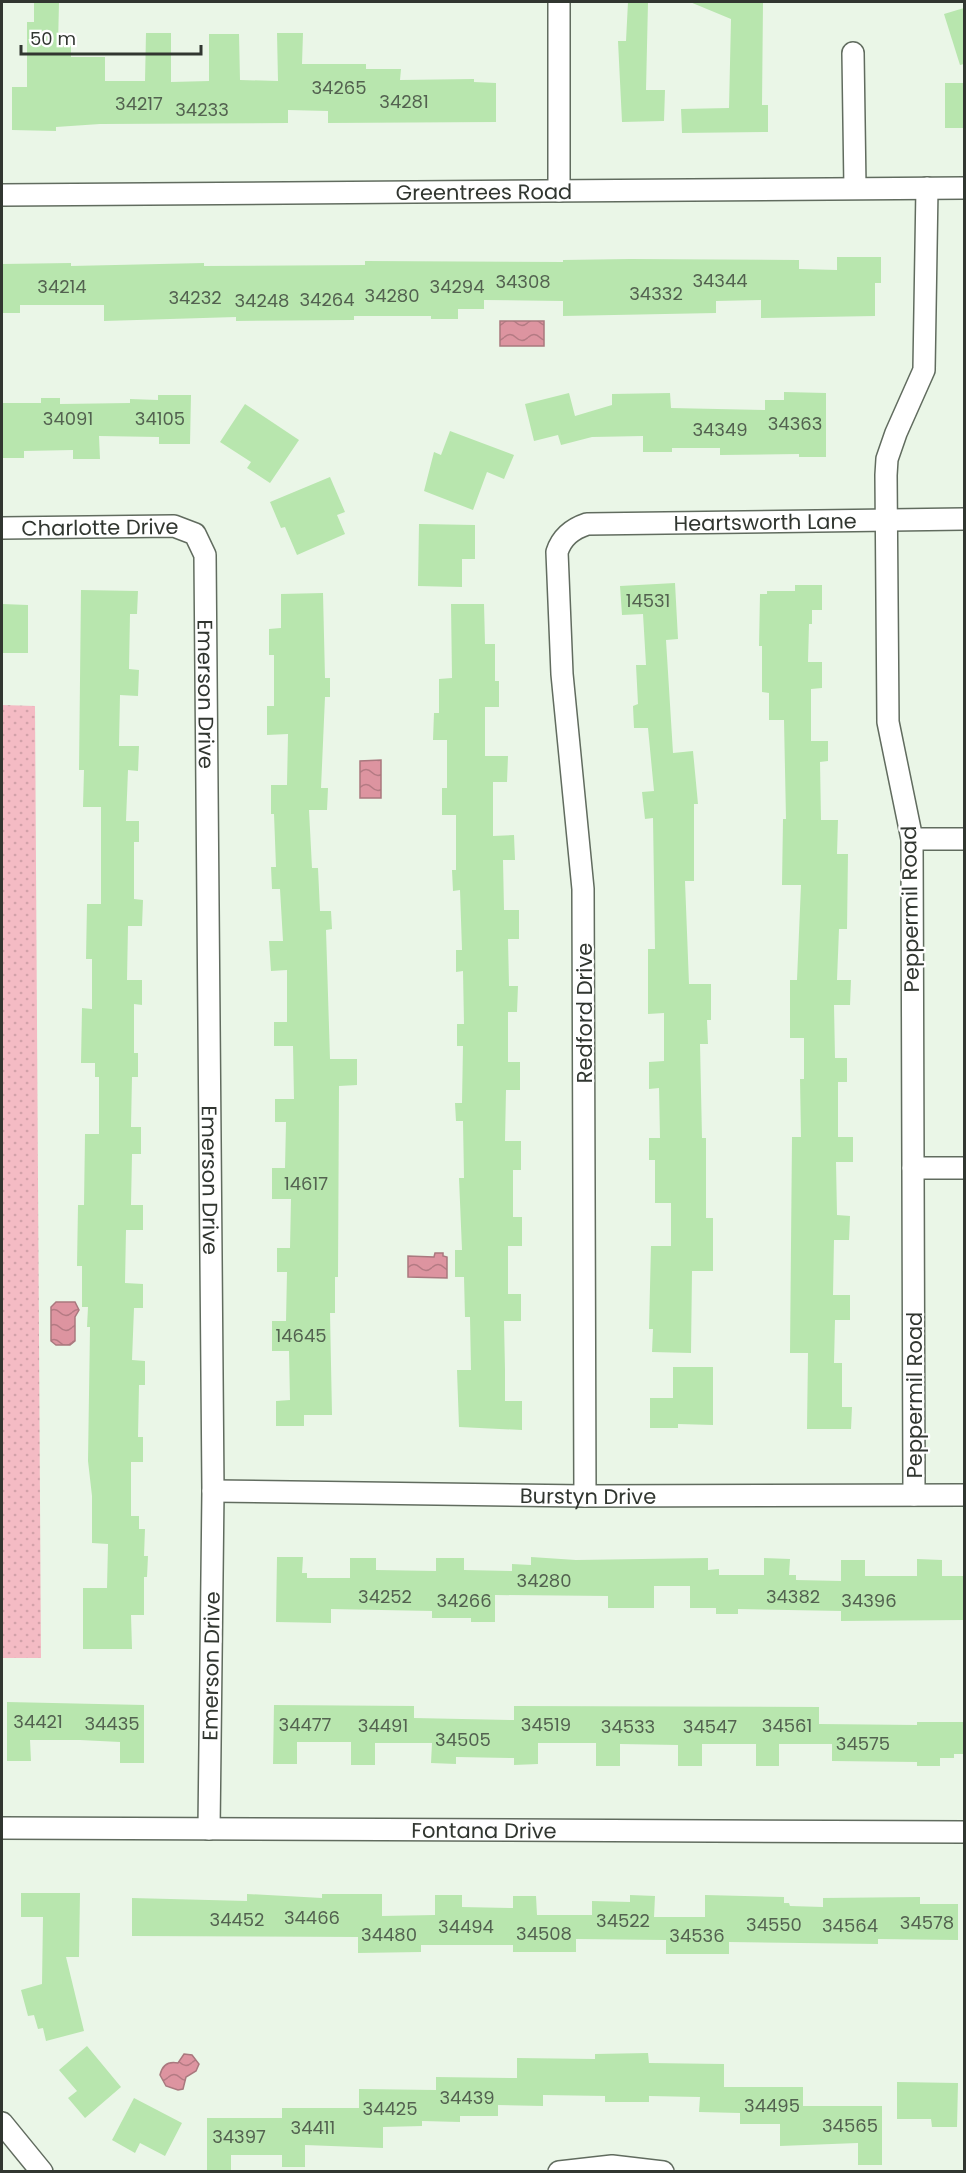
<svg xmlns="http://www.w3.org/2000/svg" width="966" height="2173" font-family="Poppins,sans-serif">
<style>
.park{fill:url(#park-dots)}
.water{fill:url(#water-waves);stroke:#a9787e;stroke-width:1.5}
.building{fill:#b8e6ae}
.lines{fill:none;stroke-linecap:round;stroke-linejoin:round}
.street-casing{stroke:#616c5f;stroke-width:24}
.street{stroke:#fff;stroke-width:21}
.labels{text-anchor:middle;dominant-baseline:central;stroke-width:4.5;stroke-linejoin:round;paint-order:stroke}
.number-label{font-size:18px;fill:#536250}
.street-label{font-size:21px;fill:#313630;stroke:#fff}
</style>
<defs>
<pattern id="park-dots" width="8" height="8" patternUnits="userSpaceOnUse" patternTransform="scale(1.5)"><rect width="8" height="8" fill="#f4bbc4"/><path d="M2 2h.1M6 6h.1" fill="none" stroke="#d2a1a9" stroke-width="1.8" stroke-linecap="round"/></pattern>
<pattern id="water-waves" width="16" height="10" patternUnits="userSpaceOnUse" patternTransform="scale(1.5)"><rect width="16" height="10" fill="#dd94a0"/><path d="M0 5q4-4 8 0t8 0" fill="none" stroke="#b47a83"/></pattern>
</defs>
<rect width="100%" height="100%" fill="#eaf6e7"/>
<polygon class="park" points="2,705 35,706 41,1658 2,1658"/>
<g class="water">
<rect x="500" y="321" width="44" height="25"/>
<polygon points="381,760 381,798 360,798 360,761"/>
<polygon points="435,1253 443,1253 443,1256 447,1257 447,1278 408,1277 408,1256 434,1257"/>
<polygon points="56,1302 75,1302 79,1310 75,1317 75,1341 70,1345 56,1345 51,1341 51,1307"/>
<path d="M184,2054L192,2055L199,2064L196,2071L186,2077L183,2089L178,2090L166,2086L160,2075C162,2066 168,2061 178,2063Z"/>
</g>
<g class="building">
<polygon points="34,2 59,2 58,46 71,46 71,57 105,57 105,81 145,81 146,33 171,33 171,82 209,81 209,34 239,34 240,80 278,81 277,33 303,33 302,64 366,64 366,69 401,69 400,80 474,79 474,82 496,83 496,122 328,123 328,111 288,110 288,123 100,124 56,127 56,131 12,130 12,87 27,87 27,22 34,22"/>
<polygon points="628,2 648,2 646,90 665,90 664,121 622,122 618,41 626,41"/>
<polygon points="690,2 763,2 762,105 768,105 768,132 682,133 681,109 729,108 731,19"/>
<polygon points="964,8 964,64 960,65 944,14"/>
<rect x="945" y="83" width="19" height="45"/>
<polygon points="837,257 881,257 881,283 875,283 875,316 761,318 761,300 716,301 716,313 563,316 563,301 484,300 484,309 458,309 458,319 431,319 431,316 354,316 354,320 236,321 236,317 104,321 104,305 20,305 20,313 2,313 2,264 71,263 71,266 204,263 204,266 365,265 365,261 563,262 563,260 630,259 799,260 799,269 837,270"/>
<polygon points="784,392 826,393 826,457 799,457 799,454 720,455 720,448 672,448 672,452 643,452 643,436 592,437 561,445 558,435 534,441 525,404 569,393 575,416 612,405 612,394 670,393 671,408 765,410 765,400 784,400"/>
<polygon points="158,395 191,395 190,444 159,444 159,437 99,436 100,459 73,459 73,450 24,451 24,458 2,458 2,403 41,403 41,398 60,398 60,404 130,403 130,399 158,400"/>
<polygon points="245,404 299,440 270,483 247,468 251,462 220,442"/>
<polygon points="450,431 514,455 504,479 487,472 473,510 424,491 434,452 441,455"/>
<polygon points="330,477 345,512 337,515 345,534 297,555 285,527 281,528 270,502"/>
<polygon points="419,524 475,525 475,559 462,559 462,587 418,586"/>
<polygon points="675,583 678,639 666,640 673,753 693,751 698,804 694,804 694,881 685,881 689,984 711,984 711,1020 707,1020 708,1044 700,1044 702,1138 706,1138 706,1218 713,1218 713,1271 692,1271 691,1353 652,1352 653,1329 649,1329 651,1246 671,1246 671,1203 655,1203 655,1160 649,1160 649,1138 660,1138 659,1088 649,1089 649,1062 664,1061 664,1013 648,1014 648,949 655,949 653,818 645,819 642,792 654,791 648,728 634,728 633,706 638,704 636,665 646,665 643,614 622,615 620,586"/>
<polygon points="795,585 822,585 822,610 812,610 812,624 809,624 808,662 822,662 822,688 811,689 811,741 828,741 828,761 820,762 821,820 838,820 837,854 848,854 847,929 839,929 837,980 851,980 850,1005 834,1005 835,1058 847,1058 847,1082 838,1082 838,1137 853,1137 853,1162 836,1162 837,1215 850,1216 849,1240 834,1240 833,1295 850,1295 850,1320 835,1320 834,1363 842,1363 842,1407 852,1407 851,1429 807,1429 808,1353 790,1353 792,1137 801,1137 800,1079 804,1079 804,1038 790,1038 790,980 797,980 801,885 782,885 783,819 786,819 784,720 769,720 769,693 762,692 762,646 759,646 760,594 767,594 767,591 795,591"/>
<polygon points="81,590 138,591 137,614 130,614 129,669 139,670 138,696 120,695 119,746 139,746 138,771 128,770 126,821 139,821 139,842 134,842 134,899 143,900 142,926 128,926 127,980 142,980 142,1005 134,1004 134,1053 138,1053 138,1077 132,1077 131,1127 141,1127 141,1154 132,1154 131,1205 143,1205 143,1230 126,1230 125,1283 143,1284 143,1308 134,1308 132,1360 145,1361 145,1385 139,1385 138,1437 143,1437 143,1462 131,1462 131,1516 139,1516 139,1529 145,1529 144,1556 148,1556 147,1577 144,1577 144,1615 131,1615 132,1649 83,1649 83,1588 107,1588 108,1544 92,1543 92,1496 88,1461 90,1327 87,1327 88,1307 82,1307 82,1266 77,1266 78,1205 84,1205 85,1134 99,1134 99,1077 95,1077 95,1063 81,1063 82,1008 92,1009 92,959 86,959 87,904 101,904 101,807 83,807 84,770 79,770"/>
<polygon points="323,593 325,678 330,678 330,697 325,697 321,788 328,788 327,810 309,810 312,868 318,868 320,911 331,911 332,929 326,930 330,1059 357,1059 357,1085 339,1086 338,1277 335,1277 335,1313 330,1313 332,1415 304,1415 304,1426 276,1426 276,1401 290,1400 289,1351 272,1351 272,1321 286,1321 287,1272 277,1272 277,1248 290,1248 291,1199 272,1199 272,1168 285,1168 286,1122 275,1122 275,1099 294,1099 293,1046 274,1046 274,1022 287,1022 287,970 271,971 269,941 283,941 280,889 272,889 271,867 276,867 274,814 271,814 271,785 287,785 288,734 267,735 267,706 274,706 274,655 269,655 269,629 281,628 281,594"/>
<polygon points="2,604 28,605 28,653 2,653"/>
<polygon points="451,604 484,604 485,644 495,644 495,681 499,681 499,707 485,707 485,756 508,756 507,782 493,782 493,836 514,835 515,860 503,860 504,910 519,910 519,939 508,939 509,986 518,986 517,1012 508,1012 508,1062 520,1062 520,1090 506,1090 505,1141 521,1141 521,1170 513,1170 513,1217 522,1217 522,1246 508,1246 508,1294 521,1294 521,1321 504,1321 505,1370 505,1401 522,1401 522,1430 459,1427 457,1370 471,1370 470,1317 465,1317 464,1277 455,1277 455,1250 462,1250 459,1178 464,1178 463,1121 456,1121 455,1103 462,1103 463,1046 457,1046 457,1024 464,1024 463,971 456,972 456,950 462,950 460,890 453,891 452,870 456,870 456,815 442,815 442,788 447,788 447,740 433,740 434,713 439,713 439,679 452,678"/>
<polygon points="673,1367 713,1367 713,1425 678,1424 678,1428 650,1428 650,1398 673,1398"/>
<polygon points="277,1557 303,1557 302,1573 307,1573 307,1578 350,1578 350,1558 376,1558 376,1570 436,1571 436,1558 464,1558 464,1570 512,1571 512,1564 531,1565 531,1557 576,1560 708,1558 708,1570 719,1569 719,1575 764,1575 764,1558 790,1559 789,1575 796,1575 796,1580 841,1581 841,1560 865,1560 865,1576 917,1576 917,1559 942,1560 942,1576 964,1576 964,1620 841,1621 841,1611 738,1609 738,1614 716,1614 716,1608 690,1608 690,1586 654,1586 654,1608 608,1608 608,1596 495,1595 495,1622 471,1622 471,1618 432,1618 432,1611 331,1609 331,1623 276,1622"/>
<polygon points="7,1702 144,1705 144,1763 120,1763 120,1742 80,1740 30,1740 31,1761 7,1761"/>
<polygon points="274,1705 414,1706 414,1718 514,1720 514,1706 819,1707 819,1724 917,1725 917,1722 964,1722 964,1754 954,1754 954,1758 940,1758 940,1766 917,1766 917,1762 832,1761 832,1744 779,1744 779,1766 756,1766 756,1744 702,1744 702,1766 678,1766 678,1745 620,1744 620,1766 596,1766 596,1743 538,1743 538,1764 514,1765 514,1758 456,1757 456,1764 431,1763 432,1743 375,1743 375,1765 351,1765 351,1742 297,1742 297,1764 273,1764"/>
<polygon points="21,1893 80,1893 79,1957 66,1957 84,2031 46,2041 43,2028 38,2029 34,2015 28,2016 21,1990 42,1984 43,1917 21,1917"/>
<polygon points="247,1894 322,1898 322,1894 382,1894 382,1916 435,1915 435,1895 462,1895 462,1907 513,1908 513,1896 536,1896 537,1915 592,1915 592,1901 630,1902 630,1895 655,1896 654,1917 705,1917 705,1895 784,1897 784,1903 789,1903 790,1906 823,1907 823,1898 920,1897 920,1904 958,1904 958,1940 878,1939 878,1944 729,1942 729,1954 666,1954 666,1940 576,1939 576,1952 513,1952 513,1945 421,1945 421,1952 358,1953 358,1937 132,1936 132,1898 247,1901"/>
<polygon points="87,2046 121,2087 85,2118 68,2098 77,2091 59,2070"/>
<polygon points="648,2053 649,2063 724,2064 724,2087 803,2087 803,2106 882,2106 882,2165 858,2165 858,2143 780,2146 780,2124 740,2124 740,2113 699,2112 700,2097 649,2096 649,2102 605,2102 605,2096 543,2095 543,2106 498,2105 498,2116 460,2116 460,2122 422,2121 422,2126 383,2127 383,2148 305,2145 305,2167 282,2167 282,2155 231,2155 231,2172 207,2172 207,2118 282,2118 282,2108 359,2108 359,2089 436,2090 436,2077 517,2078 517,2058 595,2059 595,2054"/>
<polygon points="897,2082 958,2083 957,2127 932,2127 931,2119 897,2119"/>
<polygon points="134,2098 182,2123 165,2156 140,2143 135,2153 112,2140"/>
</g>
<g class="lines">
<defs>
<g id="street">
<polyline points="559,2 559,191"/>
<polyline points="853,53 855,188"/>
<path id="s1" d="M2,195L964,188"/>
<path id="s2" d="M2,528L174,526L195,534L205,555L213,1491L209,1829"/>
<polyline points="912,839 964,839"/>
<polyline points="913,1168 964,1168"/>
<path id="s3" d="M213,1491L585,1496L964,1495"/>
<polyline points="914,1495 912,839 888,722 886,475 887,459 896,433 924,370 927,188"/>
<path id="s4" d="M585,1496L583,889L562,674L557,552C562,537 572,529 587,524L964,519"/>
<path id="s5" d="M2,1828L964,1832"/>
<polyline points="2,2123 42,2172"/>
<polyline points="559,2172 612,2166 663,2172"/>
</g>
</defs>
<use href="#street" class="street-casing"/>
<use href="#street" class="street"/>
</g>
<g class="labels">
<g class="number-label">
<text x="339" y="87">34265</text>
<text x="404" y="101">34281</text>
<text x="139" y="103">34217</text>
<text x="202" y="109">34233</text>
<text x="720" y="280">34344</text>
<text x="523" y="281">34308</text>
<text x="62" y="286">34214</text>
<text x="457" y="286">34294</text>
<text x="656" y="293">34332</text>
<text x="392" y="295">34280</text>
<text x="195" y="297">34232</text>
<text x="327" y="299">34264</text>
<text x="262" y="300">34248</text>
<text x="68" y="418">34091</text>
<text x="160" y="418">34105</text>
<text x="795" y="423">34363</text>
<text x="720" y="429">34349</text>
<text x="648" y="600">14531</text>
<text x="306" y="1183">14617</text>
<text x="301" y="1335">14645</text>
<text x="544" y="1580">34280</text>
<text x="385" y="1596">34252</text>
<text x="793" y="1596">34382</text>
<text x="464" y="1600">34266</text>
<text x="869" y="1600">34396</text>
<text x="38" y="1721">34421</text>
<text x="112" y="1723">34435</text>
<text x="305" y="1724">34477</text>
<text x="546" y="1724">34519</text>
<text x="383" y="1725">34491</text>
<text x="787" y="1725">34561</text>
<text x="628" y="1726">34533</text>
<text x="710" y="1726">34547</text>
<text x="463" y="1739">34505</text>
<text x="863" y="1743">34575</text>
<text x="312" y="1917">34466</text>
<text x="237" y="1919">34452</text>
<text x="623" y="1920">34522</text>
<text x="927" y="1922">34578</text>
<text x="774" y="1924">34550</text>
<text x="850" y="1925">34564</text>
<text x="466" y="1926">34494</text>
<text x="544" y="1933">34508</text>
<text x="389" y="1934">34480</text>
<text x="697" y="1935">34536</text>
<text x="467" y="2097">34439</text>
<text x="772" y="2105">34495</text>
<text x="390" y="2108">34425</text>
<text x="850" y="2125">34565</text>
<text x="313" y="2127">34411</text>
<text x="239" y="2136">34397</text>
</g>
<g class="street-label">
<text stroke="none"><textPath href="#s1" startOffset="482">Greentrees Road</textPath></text>
<text stroke="none"><textPath href="#s4" startOffset="1166">Heartsworth Lane</textPath></text>
<text stroke="none"><textPath href="#s2" startOffset="98">Charlotte Drive</textPath></text>
<text stroke="none"><textPath href="#s2" startOffset="357">Emerson Drive</textPath></text>
<text transform="translate(910 909) rotate(-91)">Peppermil Road</text>
<text transform="translate(584 1013) rotate(-90)">Redford Drive</text>
<text stroke="none"><textPath href="#s2" startOffset="843">Emerson Drive</textPath></text>
<text transform="translate(914 1395) rotate(-90)">Peppermil Road</text>
<text stroke="none"><textPath href="#s3" startOffset="375">Burstyn Drive</textPath></text>
<text transform="translate(211 1666) rotate(-89)">Emerson Drive</text>
<text stroke="none"><textPath href="#s5" startOffset="482">Fontana Drive</textPath></text>
</g>
</g>
<rect width="966" height="2173" fill="none" stroke="#313630" stroke-width="6"/>
<path d="M21 45v9h180v-9" fill="none" stroke="#313630" stroke-width="3"/>
<text x="30" y="45" font-size="18" fill="#313630" stroke="#ffffff" stroke-width="4.5" paint-order="stroke">50 m</text>
</svg>
